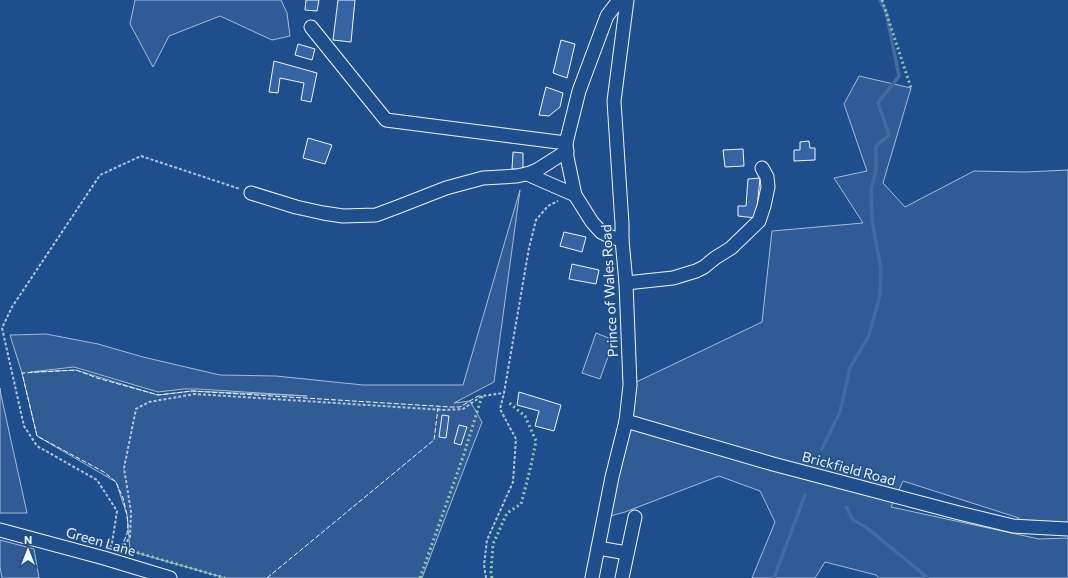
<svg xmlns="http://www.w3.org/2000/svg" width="1068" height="578" font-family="Commissioner,sans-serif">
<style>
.green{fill:#305b95;stroke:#a8bbd7;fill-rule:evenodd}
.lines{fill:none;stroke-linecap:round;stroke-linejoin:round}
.stream{stroke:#446ba0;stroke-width:3.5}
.building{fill:#3563a3;stroke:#f2f6ff}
.minor-casing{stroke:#f2f6ff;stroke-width:15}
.path{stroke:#b3c4dc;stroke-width:2;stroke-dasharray:3 2;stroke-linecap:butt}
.minor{stroke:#1f4e8c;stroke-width:13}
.hedge{stroke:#97c8a6;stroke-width:3;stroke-dasharray:2 3;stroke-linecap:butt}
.fence{stroke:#f2f6ff;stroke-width:1;stroke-dasharray:5 2;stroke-linecap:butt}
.labels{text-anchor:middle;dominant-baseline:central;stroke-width:3;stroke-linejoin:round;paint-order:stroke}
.street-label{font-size:14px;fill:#f2f6ff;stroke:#1f4e8c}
</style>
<rect width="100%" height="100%" fill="#1f4e8c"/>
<g class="green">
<polygon points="135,0 281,0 287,13 290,36 272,40 220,16 169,36 153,67 130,24"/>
<polygon points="859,76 911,88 883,183 905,207 974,171 1025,172 1068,170 1068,529 1013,526 1019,518 903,481 891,507 1039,539 1068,538 1068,578 879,578 876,575 825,562 815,578 752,578 775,522 760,491 719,476 625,512 603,518 630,385 762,322 772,231 863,223 834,178 867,171 844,104"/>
<path d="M520,190L494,382L454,403L470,401L482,422L422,578H225L130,551L127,515L116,482L37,436L22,373L10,335L46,334L98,344L143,357L220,375L276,376L363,385H463ZM74,367L158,392L184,389H198L307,396L192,391L158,395L76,370L30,372Z"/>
<polygon points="596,333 614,340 600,379 582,373"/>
<polygon points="0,388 1,395 27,513 0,513"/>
<polygon points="0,540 34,549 39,578 2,578 0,567"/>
</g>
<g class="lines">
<g class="stream">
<polyline points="822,449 840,412 850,368 869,335 880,295 881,269 872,220 871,189 876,171 876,146 889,135 878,103 899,76 886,12 880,0"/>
<polyline points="846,507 853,520 866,527 928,578"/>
<polyline points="774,578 805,495"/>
</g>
</g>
<g class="building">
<polygon points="306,0 319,0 317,11 305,10"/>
<polygon points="338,0 355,0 351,42 333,40"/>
<polygon points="561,40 575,44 567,78 553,73"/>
<polygon points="298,44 315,49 312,60 295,55"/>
<polygon points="274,61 317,73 311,102 301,100 304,83 280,78 278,93 269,92"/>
<polygon points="546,87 563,93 560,107 549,116 539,115"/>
<polygon points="308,138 332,145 325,164 303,158"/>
<polygon points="809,141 810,148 815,148 815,160 794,161 794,150 800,150 800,142"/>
<polygon points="743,149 744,166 725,167 723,150"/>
<polygon points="513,152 523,153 523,169 512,169"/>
<polygon points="760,178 756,218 738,216 738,206 746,206 748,179"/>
<polygon points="564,232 586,237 582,252 560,246"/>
<polygon points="572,264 599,270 596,284 569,279"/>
<polygon points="519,392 561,405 554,431 535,426 539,411 517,405"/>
<polygon points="442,415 449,416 446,438 439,437"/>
<polygon points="459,425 467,427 461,445 454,443"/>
</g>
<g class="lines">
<defs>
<g id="minor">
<polyline points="619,0 607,16 579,91 566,143 567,157 575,195 592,222 601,232 611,237 622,240"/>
<polyline points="311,27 386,120 566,143"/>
<polyline points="527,174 575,195"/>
<polyline points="251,193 296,207 323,213 343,216 376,215 400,206 446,188 483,178 517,176 530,173 537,170 567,151"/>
<polyline points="626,283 673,278 696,271 704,267 715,258 731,248 759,221 764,206 768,187 767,177 762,168"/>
<polyline points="626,421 773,464 959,513 1013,526 1068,529"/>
<polyline points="0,530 104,558 170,578"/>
<polyline points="598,548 627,553"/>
<polyline points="592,578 612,477 626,421 630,385 626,283 622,240 622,224 614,101 627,0"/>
<polyline points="622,578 635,517"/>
</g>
</defs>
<use href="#minor" class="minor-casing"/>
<g class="path">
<polyline points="110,548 112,543 117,511 97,480 37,446 24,426 2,328 12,307 100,175 141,156 240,189"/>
<polyline points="121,550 130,537 131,512 124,468 136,409 149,402 195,394 444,410 463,409 482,396 504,393"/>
<polyline points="486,578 484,565 487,540 513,482 516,439 500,409 504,393 529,248 536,220 548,206 558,201"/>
</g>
<use href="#minor" class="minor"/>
<g class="hedge">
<polyline points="882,0 911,88"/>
<polyline points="118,547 225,578"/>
<polyline points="420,578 463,457 482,396"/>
<polyline points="492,578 491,573 493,544 507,513 521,504 530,470 536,441 525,416 508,402"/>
</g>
<g class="fence">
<polyline points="121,548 127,534 128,525 127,515 123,498 116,482 104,472 37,436 22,373 76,370 97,378 158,395 192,391 450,407 460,407 478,396 482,396"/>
<polyline points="267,578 434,440 438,408"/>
</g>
</g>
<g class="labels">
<g class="street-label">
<text transform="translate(609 291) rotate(-93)">Prince of Wales Road</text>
<text transform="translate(849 468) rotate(15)">Brickfield Road</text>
<text transform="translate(101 541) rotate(16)">Green Lane</text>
</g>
</g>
<g transform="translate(28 550)" stroke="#1f4e8c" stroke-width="3" paint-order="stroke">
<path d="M0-3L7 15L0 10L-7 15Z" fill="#f2f6ff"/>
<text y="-6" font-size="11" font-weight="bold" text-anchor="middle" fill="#f2f6ff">N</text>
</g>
</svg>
